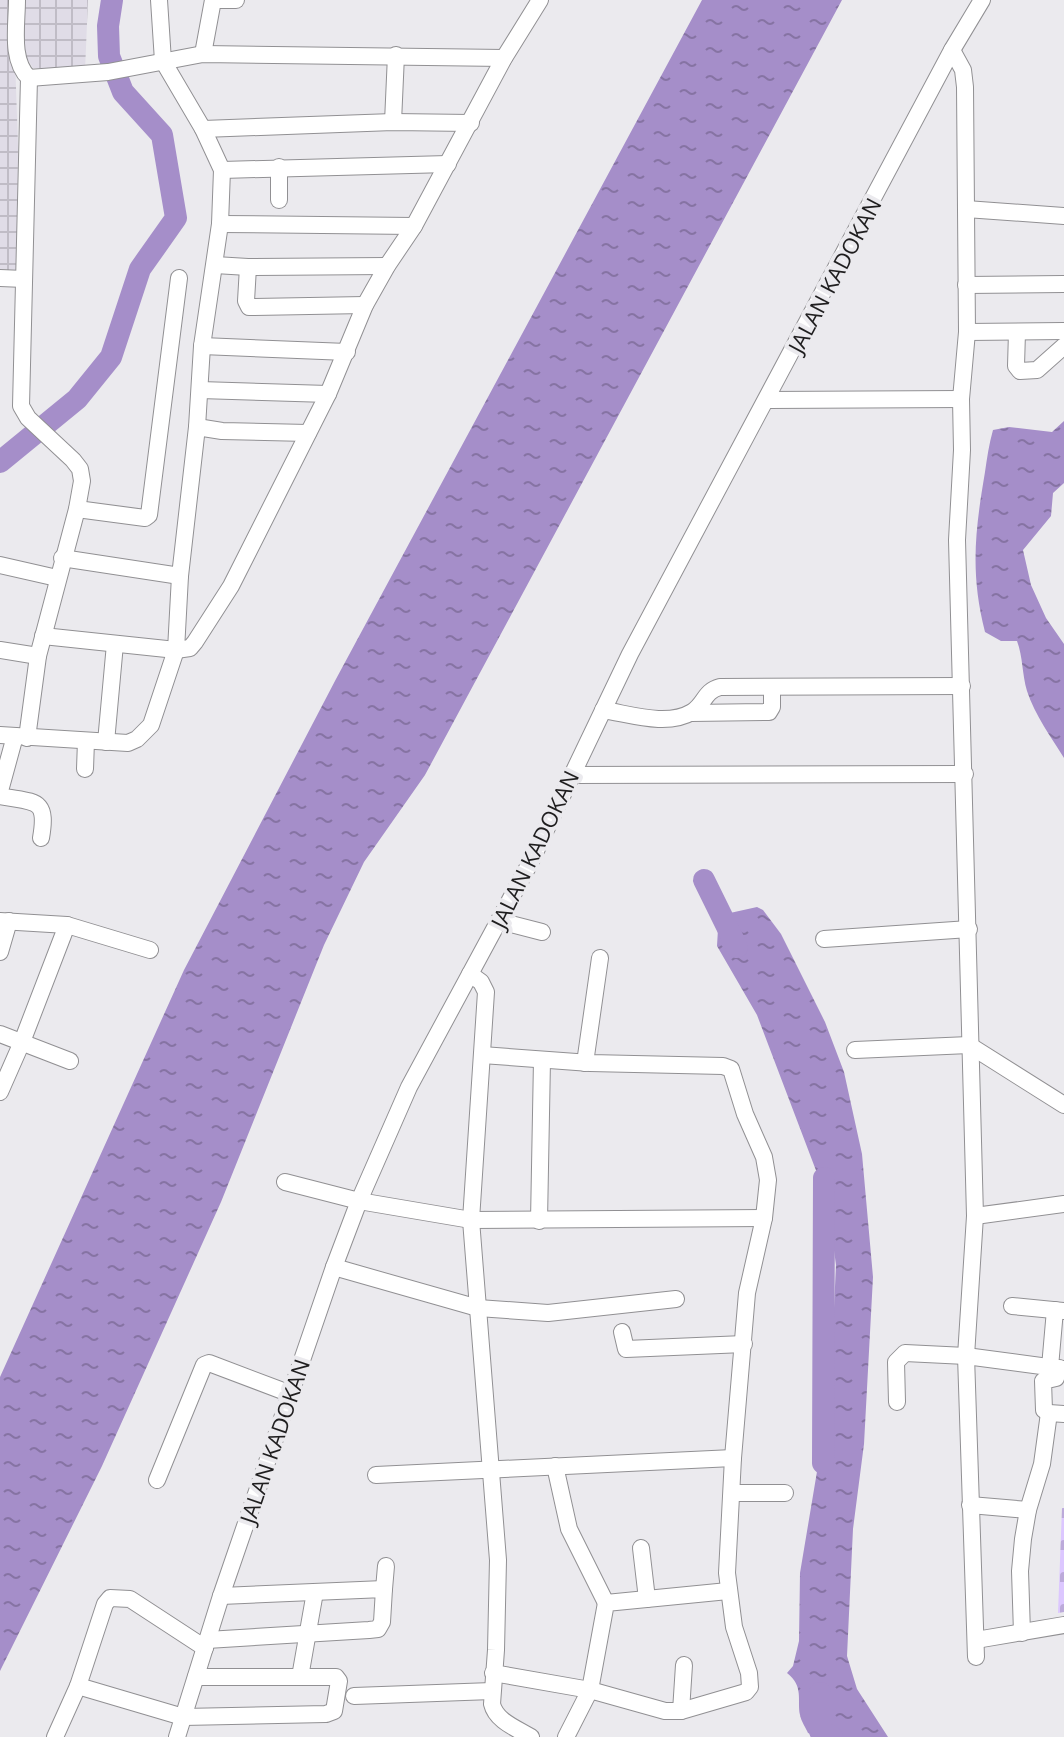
<svg xmlns="http://www.w3.org/2000/svg" width="1064" height="1737" font-family="'Open Sans',sans-serif">
<style>
.industrial{fill:url(#industrial-grid)}
.cemetery{fill:url(#cemetery-stones)}
.water{fill:url(#water-ripples)}
.lines{fill:none;stroke-linecap:round;stroke-linejoin:round}
.river{stroke:#a58ec9;stroke-width:22}
.minor-casing{stroke:#919093;stroke-width:18}
.minor{stroke:#fff;stroke-width:16}
.labels{text-anchor:middle;dominant-baseline:central;stroke-width:8;stroke-linejoin:round;paint-order:stroke}
.street-label{font-size:22px;fill:#1f1e1f;stroke:#ebeaee}
</style>
<defs>
<pattern id="industrial-grid" width="8" height="8" patternUnits="userSpaceOnUse" patternTransform="scale(2)"><rect width="8" height="8" fill="#e0dce7"/><path d="M0 4h8M4 0v8" fill="none" stroke="#c0bcc6"/></pattern>
<pattern id="cemetery-stones" width="16" height="16" patternUnits="userSpaceOnUse" patternTransform="scale(2)"><rect width="16" height="16" fill="#dcc7ff"/><path d="M2 7V4a2 2 0 0 1 4 0v3zM10 15v-3a2 2 0 0 1 4 0v3z" fill="#bcaada"/></pattern>
<pattern id="water-ripples" width="26" height="14" patternUnits="userSpaceOnUse" patternTransform="scale(2)"><rect width="26" height="14" fill="#a58ec9"/><path d="M2 4q2-2 4 0t4 0M15 11q2-2 4 0t4 0" fill="none" stroke="#8673a3"/></pattern>
</defs>
<rect width="100%" height="100%" fill="#ebeaee"/>
<g class="industrial">
<polygon points="0,0 13,0 18,146 17,274 0,274"/>
<polygon points="23,0 88,0 85,71 33,68 24,53"/>
</g>
<polygon class="cemetery" points="1062,1508 1064,1508 1064,1612 1058,1613"/>
<g class="water">
<polygon points="702,0 842,0 425,775 364,862 324,945 221,1202 102,1466 0,1671 0,1377 184,970 336,679"/>
<path d="M1064,421V483L1053,493L1051,516L1023,550L1031,585L1046,618L1064,644V758C1051,737 1035,715 1027,691C1022,674 1023,657 1017,641H1001L985,632C970,573 975,531 985,472C987,458 989,444 993,430L1009,427L1052,432Z"/>
<path d="M757,907L763,910L781,934L825,1022L844,1072L862,1154L873,1277L864,1444L853,1529L847,1656L857,1689L888,1737H822L821,1723L817,1724L813,1735L808,1733C806,1728 801,1721 800,1715C797,1700 804,1686 787,1673L793,1666L799,1641L800,1573L830,1394L836,1265L830,1221L820,1181L757,1015L717,946L718,929L730,913Z"/>
</g>
<g class="lines">
<g class="river">
<polyline points="0,462 77,399 111,357 140,269 176,218 162,135 123,92 109,56 108,26 112,0"/>
<polyline points="704,880 737,947"/>
<polyline points="823,1463 824,1178"/>
<polyline points="820,1693 820,1731 832,1737"/>
</g>
<defs>
<g id="minor">
<path d="M17,0C17,25 10,60 29,78L21,406L28,418L73,460L80,469L82,481L77,509L38,656L27,738"/>
<polyline points="213,0 236,0"/>
<polyline points="952,50 963,70 965,87 967,332 961,399 962,450 957,540 975,1216 966,1356 976,1657"/>
<polyline points="203,54 213,0"/>
<polyline points="29,78 108,72 203,54 504,58"/>
<polyline points="393,122 396,55"/>
<polyline points="203,129 393,122 471,123"/>
<polyline points="279,167 279,200"/>
<polyline points="222,170 448,164"/>
<polyline points="966,209 1064,216"/>
<polyline points="220,224 414,226"/>
<polyline points="215,265 248,267 387,266"/>
<polyline points="248,267 246,301 249,307 365,305"/>
<polyline points="0,278 24,279"/>
<polyline points="966,285 1064,284"/>
<polyline points="967,332 1064,331"/>
<polyline points="1017,332 1016,366 1020,371 1037,370 1064,346"/>
<polyline points="202,346 347,352"/>
<polyline points="200,390 328,394"/>
<polyline points="768,400 961,399"/>
<polyline points="197,427 222,431 308,433"/>
<polyline points="77,509 145,518 149,515 179,278"/>
<polyline points="62,558 180,576"/>
<polyline points="0,565 57,578"/>
<polyline points="43,636 176,650 190,648 195,642 231,586 328,394 365,305 387,266 414,226 504,58 540,0"/>
<polyline points="0,650 38,656"/>
<path d="M603,710C630,714 667,727 692,712C705,704 704,691 720,687L962,686"/>
<polyline points="691,713 769,712 772,707 772,687"/>
<polyline points="0,735 128,743 137,739 151,725 176,650 180,576 197,427 202,346 220,224 222,170 203,129 163,61 159,0"/>
<polyline points="106,742 115,644"/>
<polyline points="85,769 86,741"/>
<polyline points="571,775 965,774"/>
<polyline points="0,791 15,736"/>
<path d="M0,796C35,803 48,797 41,838"/>
<polyline points="0,921 67,925 150,950"/>
<polyline points="499,921 542,932"/>
<polyline points="824,939 969,929"/>
<polyline points="0,952 9,921"/>
<path d="M470,974L481,982L486,992L471,1220L498,1560L496,1650L492,1704C496,1721 516,1728 531,1737"/>
<polyline points="0,1034 70,1061"/>
<polyline points="855,1050 969,1045 1064,1105"/>
<polyline points="482,1055 590,1063 723,1066 731,1069 745,1114 764,1157 768,1180 764,1218 747,1293 733,1458 727,1573 734,1627 749,1673 750,1687 746,1692 681,1711 665,1711 590,1690 493,1673"/>
<polyline points="585,1063 600,958"/>
<polyline points="0,1092 22,1042 67,925"/>
<polyline points="285,1182 359,1201 471,1220 764,1218"/>
<polyline points="975,1216 1064,1204"/>
<polyline points="539,1221 542,1060"/>
<polyline points="334,1267 478,1308 548,1313 676,1299"/>
<polyline points="1012,1306 1064,1311"/>
<polyline points="622,1332 626,1349 744,1344"/>
<polyline points="1050,1367 1055,1310"/>
<polyline points="1059,1368 1056,1378 1043,1381 1044,1410 1049,1413 1064,1414"/>
<polyline points="897,1402 896,1362 905,1353 966,1356 1064,1369"/>
<polyline points="555,1466 569,1529 606,1603"/>
<polyline points="376,1475 733,1458"/>
<polyline points="157,1480 204,1365 209,1363 291,1394"/>
<polyline points="732,1493 785,1493"/>
<polyline points="970,1505 1028,1510"/>
<polyline points="641,1548 647,1599"/>
<polyline points="384,1589 386,1566"/>
<polyline points="1022,1633 1020,1571 1023,1539 1028,1510 1042,1464 1049,1413"/>
<polyline points="207,1640 369,1630 378,1629 382,1622 384,1589 221,1596"/>
<polyline points="976,1640 1064,1625"/>
<polyline points="196,1677 336,1677 339,1681 334,1711 326,1714 183,1717 78,1686 105,1604 110,1598 130,1599 205,1648"/>
<polyline points="300,1677 315,1592"/>
<polyline points="354,1696 492,1691"/>
<polyline points="681,1711 684,1665"/>
<polyline points="55,1737 78,1686"/>
<polyline points="177,1737 221,1596 334,1267 359,1201 409,1087 530,863 630,654 952,50 982,0"/>
<polyline points="566,1737 590,1690 606,1603 728,1591"/>
</g>
</defs>
<use href="#minor" class="minor-casing"/>
<use href="#minor" class="minor"/>
</g>
<g class="labels">
<g class="street-label">
<text transform="translate(834 275) rotate(-62)">JALAN KADOKAN</text>
<text transform="translate(534 849) rotate(-64)">JALAN KADOKAN</text>
<text transform="translate(274 1441) rotate(-71)">JALAN KADOKAN</text>
</g>
</g>
</svg>
